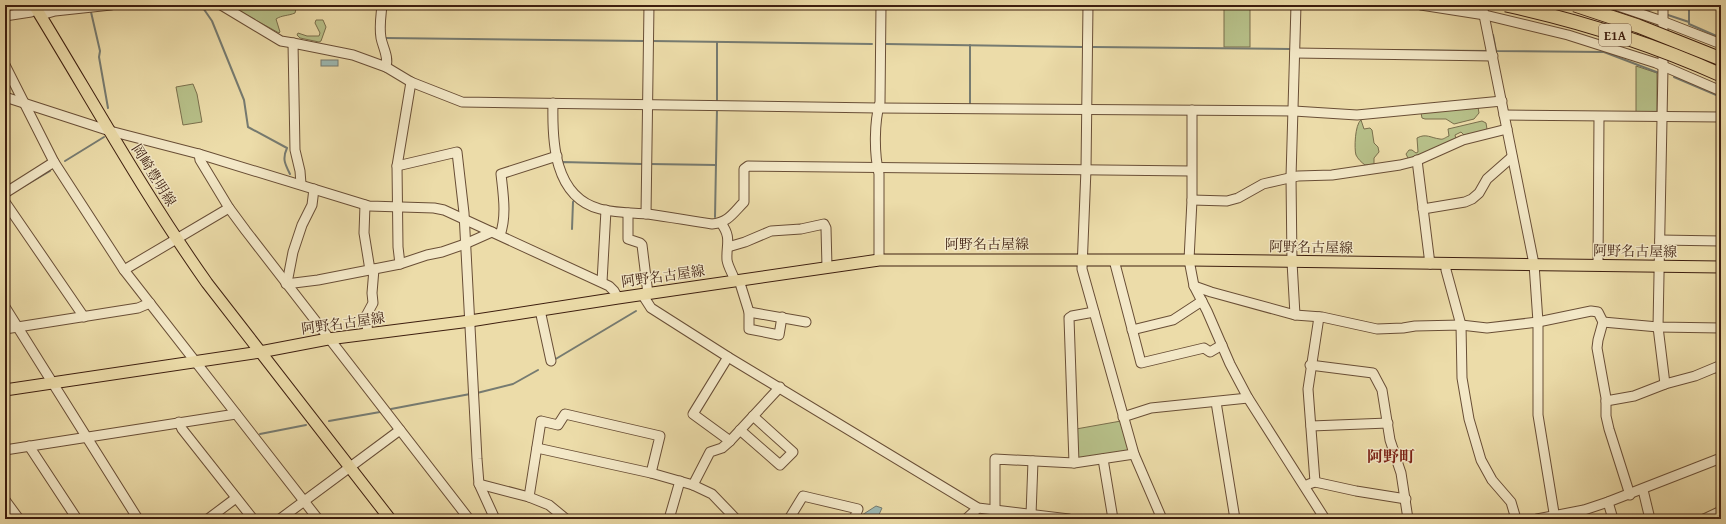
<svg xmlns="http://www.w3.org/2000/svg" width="1726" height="524" font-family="'Gentium Book Plus','Noto Serif JP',serif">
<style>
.green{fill:#b7c089;stroke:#7a6f4c}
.water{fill:#9cb9b3;stroke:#767b71}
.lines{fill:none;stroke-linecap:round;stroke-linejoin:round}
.stream{stroke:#767b71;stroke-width:2}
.minor-casing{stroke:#694e36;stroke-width:11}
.major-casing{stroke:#3d1e0f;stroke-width:13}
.minor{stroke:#f3e8c7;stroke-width:9}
.major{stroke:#ecdca9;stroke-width:11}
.highway-bridge-casing{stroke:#3d1e0f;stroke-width:15;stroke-linecap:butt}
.highway-bridge{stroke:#ecdca9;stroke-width:13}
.labels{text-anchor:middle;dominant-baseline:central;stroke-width:3;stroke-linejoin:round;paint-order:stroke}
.shield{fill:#f3e8c7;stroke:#745b46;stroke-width:1}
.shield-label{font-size:13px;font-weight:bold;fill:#3d1e0f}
.street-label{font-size:14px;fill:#3d1e0f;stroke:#f3e8c7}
.quarter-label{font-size:16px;font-weight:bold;fill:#7a1f14;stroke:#f3e8c7}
</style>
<rect width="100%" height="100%" fill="#ecdca9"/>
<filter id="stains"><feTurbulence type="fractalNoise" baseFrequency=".005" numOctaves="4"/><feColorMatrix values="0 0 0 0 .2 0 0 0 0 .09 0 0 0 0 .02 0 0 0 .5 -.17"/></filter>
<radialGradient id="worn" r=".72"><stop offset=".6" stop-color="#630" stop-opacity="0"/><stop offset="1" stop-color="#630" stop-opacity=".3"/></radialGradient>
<g class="green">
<path d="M233,5H297L295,13C288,16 282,15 276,19L280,32L279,33L234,8Z"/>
<rect x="1224" y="5" width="26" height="42"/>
<polygon points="316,20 323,20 326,27 321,41 319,42 300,38 297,35 298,33 307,36 319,36 320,33 315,23"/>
<polygon points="1636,66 1657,73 1657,112 1636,112"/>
<polygon points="193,84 197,94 202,122 183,125 176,87"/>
<polygon points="1478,107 1479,113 1474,119 1454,124 1446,119 1425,119 1422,118 1421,113"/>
<path d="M1361,120L1364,129L1370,128L1372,130L1374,143L1378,147L1379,152L1374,158V164L1365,165C1361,162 1358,159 1356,155C1354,149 1355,124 1361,120Z"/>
<path d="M1482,121L1486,123L1487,129L1485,131L1464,135L1461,132L1455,135L1456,139L1409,160L1406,154L1409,150H1412L1416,153L1418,152L1417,138C1426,133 1431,138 1440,139C1443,140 1446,137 1449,136L1448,129Z"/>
<polygon points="1121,421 1129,448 1126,451 1079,459 1077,457 1076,429"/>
</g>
<g class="water">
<rect x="321" y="60" width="17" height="6"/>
<polygon points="876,506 882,508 877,519 860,519 862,515"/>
</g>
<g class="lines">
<g class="stream">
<path d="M201,5L212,21L244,100L248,127L287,148C282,159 285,164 290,174"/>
<polyline points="1631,5 1648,10 1659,8"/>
<polyline points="1689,5 1689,24 1721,38"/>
<polyline points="91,12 100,51 99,57 108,108"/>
<polyline points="1668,15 1689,22"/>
<polyline points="1493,35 1496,51 1604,52 1659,73"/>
<polyline points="385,38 644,41"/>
<polyline points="652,41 872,44"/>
<polyline points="886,44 1082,47"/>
<polyline points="1093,47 1290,49"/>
<polyline points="1376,50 1487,51"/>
<polyline points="1674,77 1721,97"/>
<polyline points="717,100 717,42"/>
<polyline points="970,104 970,45"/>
<polyline points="65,161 104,137"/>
<polyline points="563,164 562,162 642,164"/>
<polyline points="650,164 716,165"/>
<polyline points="14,192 50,171"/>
<polyline points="715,217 717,109"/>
<polyline points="572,229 573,202 575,199"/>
<polyline points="554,360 636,311"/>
<polyline points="477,393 513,384 538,370"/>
<polyline points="391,409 470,394"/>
<polyline points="329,421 380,412"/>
<polyline points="260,434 306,425"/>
</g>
<defs>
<g id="minor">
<polyline points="221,5 281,41 293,43"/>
<polyline points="1088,5 1086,169 1082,269 1134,454 1162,519"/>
<polyline points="1421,5 1485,15 1568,35 1656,63 1721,91"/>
<polyline points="1482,5 1534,264 1538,322 1538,415 1555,519"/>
<polyline points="1615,5 1662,21 1721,44"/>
<polyline points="1663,5 1663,67 1658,327 1665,384 1695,376 1719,366 1721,372"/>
<polyline points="41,15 55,11 111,5"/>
<polyline points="5,16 31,12 37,9"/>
<polyline points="1295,53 1493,56"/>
<polyline points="5,65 54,162 124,270 318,519"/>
<polyline points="386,67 411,82 462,102 878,108 1294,111 1357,115 1502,101"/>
<polyline points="5,97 110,131 199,154 369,206 434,208 444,210 609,286 614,291 618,298"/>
<path d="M553,103C552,142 554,197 600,209C616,213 632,213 648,214C670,217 691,221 712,224C729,222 733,213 744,202V169L748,166L1191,171"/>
<polyline points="1192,110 1192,200 1189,260 1194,286 1207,311 1230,364 1248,398 1325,519"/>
<polyline points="1504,115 1721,117"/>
<polyline points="199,154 200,160 229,208 246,231 469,519"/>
<polyline points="1417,160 1430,264"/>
<polyline points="397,166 457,152 464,213 477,459 479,484 495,519"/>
<path d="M301,184L300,171L295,150L293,43L353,55L386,67C389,57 383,48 381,38C379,27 381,16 382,5"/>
<polyline points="5,193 54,162"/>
<polyline points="1192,200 1227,201 1238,198 1263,184 1298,176 1332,175 1400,165 1416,161 1463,140 1507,129"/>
<polyline points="5,202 84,317"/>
<polyline points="365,205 364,233 370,270"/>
<polyline points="1423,209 1465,202 1472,199 1479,193 1487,179 1512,157"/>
<polyline points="628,213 628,239 640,243 642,245 648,294"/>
<polyline points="646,214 649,5"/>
<path d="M721,223C732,238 726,244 727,260C728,267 733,274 735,281"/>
<path d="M500,235C507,216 503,193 501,174L557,156"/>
<polyline points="1660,240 1721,241"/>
<polyline points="728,247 745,242 771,231 801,229 824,224 826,228 827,267"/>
<path d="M879,260V174C874,154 874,122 880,102L881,5"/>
<polyline points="1114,260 1141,363 1204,348 1210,352 1222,345"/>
<polyline points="400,264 398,247 397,166 411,82"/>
<polyline points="1446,264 1446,270 1461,325 1462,378 1469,419 1481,460 1492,480 1511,502 1516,519"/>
<polyline points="1598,265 1599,117"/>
<polyline points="124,270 229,208"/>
<polyline points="739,280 749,312 749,329 779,335 782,317"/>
<polyline points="602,282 606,210"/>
<polyline points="287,283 293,252 302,225 312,205 314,189"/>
<polyline points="286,284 318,280 400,264 427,255 442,252 465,244 492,232"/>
<polyline points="1194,286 1211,292 1295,315 1322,317 1377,329 1403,328 1415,326 1461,325 1487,328 1538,322 1591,311 1598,312 1603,322 1598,340 1597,348 1606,398 1606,416 1609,429 1630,495"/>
<polyline points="642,294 651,308 728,357 978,508 1069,519"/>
<polyline points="5,307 138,519"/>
<polyline points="540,310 551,361"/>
<polyline points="749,312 806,322"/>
<polyline points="1295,315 1292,262 1291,177 1296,5"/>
<polyline points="1603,322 1658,327 1721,328"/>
<polyline points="5,329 138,308 150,303"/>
<polyline points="1132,330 1173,320 1202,301"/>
<polyline points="368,334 366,316 373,303 372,293 374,269"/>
<polyline points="728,357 693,414 730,441"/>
<polyline points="1310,365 1373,373 1382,390 1390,440 1401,473 1408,519"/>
<polyline points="1606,401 1634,396 1665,384"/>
<polyline points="1216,402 1235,519"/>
<polyline points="1123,417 1151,408 1248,398"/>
<polyline points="179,422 182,429 253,519"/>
<polyline points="1311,426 1388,423"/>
<polyline points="740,430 780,465 793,452 753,416"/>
<polyline points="29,446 77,519"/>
<polyline points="537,448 651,473 693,485 712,494 736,519"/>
<polyline points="5,450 236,414"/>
<polyline points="1103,459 1113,519"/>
<polyline points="1074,463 1069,318 1072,316 1094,312"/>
<polyline points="1315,482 1308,389 1319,317"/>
<polyline points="479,484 529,497 549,505 566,519"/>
<polyline points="1309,484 1315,482 1356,491 1406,499"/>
<polyline points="693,485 710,452 722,448 730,441 780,387"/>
<polyline points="1643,490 1650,519"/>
<polyline points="529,497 541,421 558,425 565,414 660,436 651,473"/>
<polyline points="5,500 19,519"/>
<polyline points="1608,502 1613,519"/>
<polyline points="995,511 995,459 1074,463 1134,454"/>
<polyline points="1031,515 1033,461"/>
<polyline points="208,519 236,498"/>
<polyline points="280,519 400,430"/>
<polyline points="669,519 680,481"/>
<polyline points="789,519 803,496 858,509 854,519"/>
<polyline points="966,519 978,508"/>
<polyline points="1537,519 1584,510 1608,502 1721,458"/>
<polyline points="1704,519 1721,511"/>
</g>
<g id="major">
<path d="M34,5C91,98 144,194 207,283L390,519"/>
<polyline points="5,390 260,352 328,339 470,321 618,298 879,260 1189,260 1721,267"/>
</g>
</defs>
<use href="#minor" class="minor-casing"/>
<use href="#major" class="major-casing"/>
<use href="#minor" class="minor"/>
<use href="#major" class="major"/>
<defs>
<g id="highway-bridge">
<path d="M1506,5C1580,21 1652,44 1721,75"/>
<polyline points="1575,5 1638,26 1721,59"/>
</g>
</defs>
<use href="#highway-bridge" class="highway-bridge-casing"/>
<use href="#highway-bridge" class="highway-bridge"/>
</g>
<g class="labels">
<rect class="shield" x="1599" y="24" width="32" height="22" rx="3"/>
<g class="shield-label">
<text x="1615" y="35">E1A</text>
</g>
<g class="street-label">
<text transform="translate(154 175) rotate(58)">岡崎豊明線</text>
<text x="987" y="244">阿野名古屋線</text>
<text transform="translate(1311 247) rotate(1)">阿野名古屋線</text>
<text transform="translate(1635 251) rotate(1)">阿野名古屋線</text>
<text transform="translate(663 276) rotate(-8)">阿野名古屋線</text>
<text transform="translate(343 323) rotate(-8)">阿野名古屋線</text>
</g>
<g class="quarter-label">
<text x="1391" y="456">阿野町</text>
</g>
</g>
<rect width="1726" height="524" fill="none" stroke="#ecdca9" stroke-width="20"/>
<rect x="6" y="6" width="1714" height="512" fill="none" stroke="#3d1e0f" stroke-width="2"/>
<rect x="10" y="10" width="1706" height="504" fill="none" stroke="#3d1e0f"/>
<rect width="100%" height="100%" filter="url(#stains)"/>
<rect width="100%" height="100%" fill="url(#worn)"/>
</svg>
